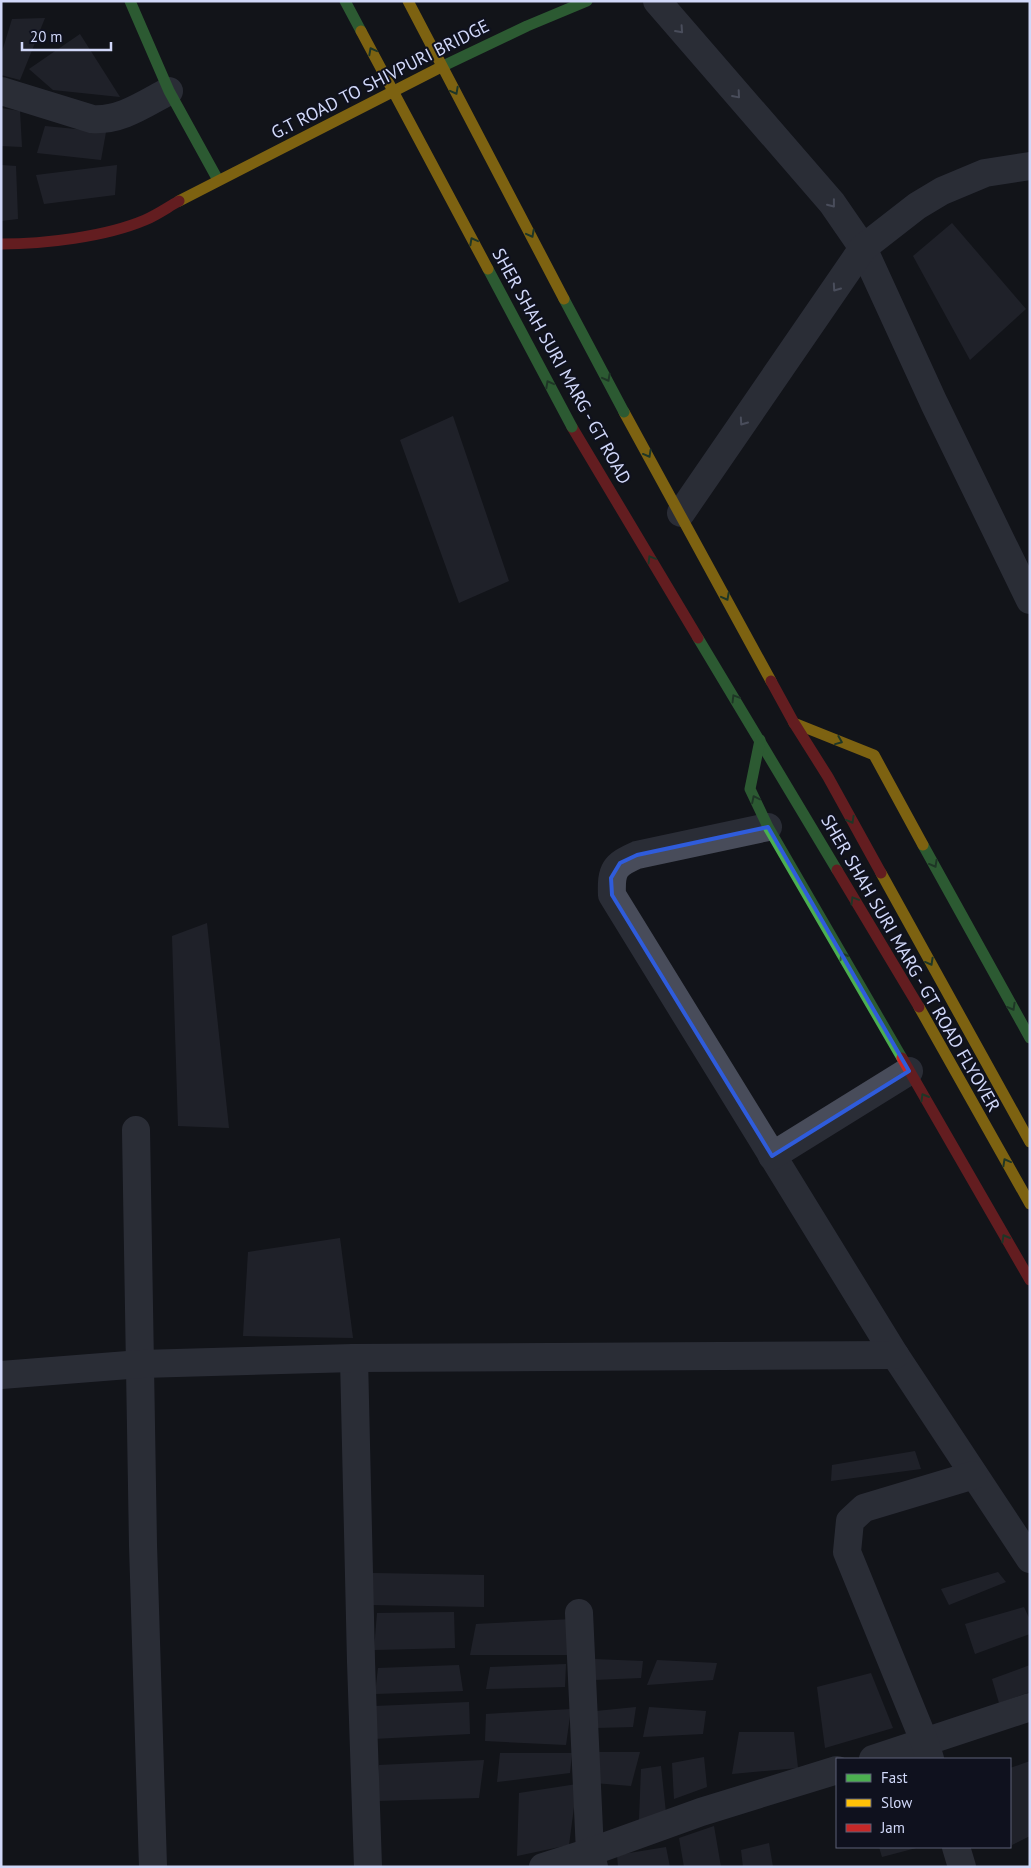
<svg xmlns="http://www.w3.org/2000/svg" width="1031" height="1868" font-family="'PT Sans',sans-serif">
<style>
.building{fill:#30323c}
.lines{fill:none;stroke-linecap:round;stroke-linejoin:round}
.street{stroke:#484c5a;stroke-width:28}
.fast{stroke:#4caf50;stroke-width:11}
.slow{stroke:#ffc107;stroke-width:11}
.jam{stroke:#c62828;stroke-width:11}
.fast-bridge{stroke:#4caf50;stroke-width:11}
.slow-bridge{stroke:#ffc107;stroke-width:11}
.oneway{stroke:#8c92aa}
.oneway2{stroke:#2e6037}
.marked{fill:none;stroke:#2f5cdb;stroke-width:4;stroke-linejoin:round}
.labels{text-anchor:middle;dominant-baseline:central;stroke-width:4;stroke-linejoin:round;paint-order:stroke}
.street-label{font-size:18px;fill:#d1d8f9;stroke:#0f111e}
</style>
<rect width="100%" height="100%" fill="#12141a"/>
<g class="building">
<polygon points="45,18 20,80 1,75 1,55 12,19"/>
<polygon points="80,34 120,97 53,90 29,69"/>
<polygon points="1,108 20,111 22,147 1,146"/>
<polygon points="45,126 106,132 101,160 37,153"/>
<polygon points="1,165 16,166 18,219 1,221"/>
<polygon points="117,165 115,195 44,204 36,175"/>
<polygon points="952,223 1026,309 970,360 913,256"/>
<polygon points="453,416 509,581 459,603 400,440"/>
<polygon points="207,923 229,1128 178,1126 172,936"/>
<polygon points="340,1238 353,1338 243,1336 248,1252"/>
<polygon points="915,1451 921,1469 831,1481 832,1465"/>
<polygon points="998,1572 1006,1582 949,1605 941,1589"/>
<polygon points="373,1573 484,1575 484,1607 371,1605"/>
<polygon points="1024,1607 1030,1620 1030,1634 975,1654 965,1624"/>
<polygon points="454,1612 455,1648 374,1650 377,1613"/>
<polygon points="573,1619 568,1655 470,1655 476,1624"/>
<polygon points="593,1659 643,1661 641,1678 593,1680"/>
<polygon points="657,1660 717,1663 713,1680 647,1685"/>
<polygon points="566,1664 565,1687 486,1689 490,1667"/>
<polygon points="459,1665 463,1691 375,1694 378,1668"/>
<polygon points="1030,1665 1030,1692 999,1703 992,1679"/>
<polygon points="871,1673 893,1728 825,1748 817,1687"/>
<polygon points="469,1702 470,1734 373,1739 375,1706"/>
<polygon points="636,1707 633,1727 595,1728 596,1711"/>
<polygon points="649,1707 706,1711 703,1734 643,1737"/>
<polygon points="571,1709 566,1745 485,1741 486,1714"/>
<polygon points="739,1732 794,1732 798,1768 732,1774"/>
<polygon points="595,1752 640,1752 631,1786 594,1783"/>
<polygon points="500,1753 572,1753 570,1773 497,1782"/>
<polygon points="704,1757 707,1787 674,1799 672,1763"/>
<polygon points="484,1760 479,1798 376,1801 379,1765"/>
<polygon points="1030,1761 1030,1836 1012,1845 1010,1837 1010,1768"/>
<polygon points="661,1766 666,1813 639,1820 641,1769"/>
<polygon points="577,1784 569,1845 517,1856 519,1793"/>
<polygon points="714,1826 721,1867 684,1867 679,1838"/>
<polygon points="769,1843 773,1867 743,1867 741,1850"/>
<polygon points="666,1847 670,1867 618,1867 617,1855"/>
<polygon points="879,1847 920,1847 882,1857"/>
</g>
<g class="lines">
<g class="street">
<polyline points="657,1 832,203 863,248 934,403 1030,600"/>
<path d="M1,91L92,119C121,121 144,104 169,91"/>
<polyline points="681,513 863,248 917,206 942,191 985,173 1030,166"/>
<path d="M768,827L637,855C614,865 611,870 612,895L895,1355L1030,1559"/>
<polyline points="136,1130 143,1545 153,1867"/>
<polyline points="772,1156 909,1071"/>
<polyline points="354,1358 361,1661 368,1867"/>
<polyline points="1,1375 141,1364 354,1358 895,1355"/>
<polyline points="579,1613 590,1852 594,1867"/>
<polyline points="873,1759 1030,1707"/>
<polyline points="930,1759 925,1743 847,1552 850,1521 864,1508 974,1475"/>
<polyline points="956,1847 962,1867"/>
<polyline points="543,1867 590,1852 701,1812 837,1770"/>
</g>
<g class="fast">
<polyline points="130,1 169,91 218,180"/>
<polyline points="345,1 361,31"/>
<polyline points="441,67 527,26 587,1"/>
<polyline points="698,638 837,870"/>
<polyline points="760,740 750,789 768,827 902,1058"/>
<polyline points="923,845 1030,1038"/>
</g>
<g class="slow">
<polyline points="179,201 441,67"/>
<polyline points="624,412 771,681"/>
<polyline points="794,723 874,755 923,845"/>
<polyline points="881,873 1030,1142"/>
<polyline points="919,1007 1030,1204"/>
</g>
<g class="jam">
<path d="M1,244C44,244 105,237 145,220C157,215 168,207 179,201"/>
<polyline points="572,427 698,638"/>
<polyline points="771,681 794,723 828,777 881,873"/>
<polyline points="837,870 919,1007"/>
<polyline points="902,1058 1030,1280"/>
</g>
<g class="fast-bridge">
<polyline points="488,269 572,427"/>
<polyline points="564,299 624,412"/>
</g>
<g class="slow-bridge">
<polyline points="408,1 564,299"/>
<polyline points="361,31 488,269"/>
</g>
</g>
<defs><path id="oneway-chevron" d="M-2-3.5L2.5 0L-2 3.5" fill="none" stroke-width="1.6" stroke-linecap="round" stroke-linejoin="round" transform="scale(1.25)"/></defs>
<g class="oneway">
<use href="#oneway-chevron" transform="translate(680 30) rotate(48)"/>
<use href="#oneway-chevron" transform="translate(737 95) rotate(49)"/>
<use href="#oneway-chevron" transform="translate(832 204) rotate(52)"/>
<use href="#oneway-chevron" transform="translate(836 288) rotate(125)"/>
<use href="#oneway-chevron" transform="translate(743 422) rotate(125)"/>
</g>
<g class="oneway2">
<use href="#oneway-chevron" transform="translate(372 51) rotate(-118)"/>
<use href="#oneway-chevron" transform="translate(455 91) rotate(62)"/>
<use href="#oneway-chevron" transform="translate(531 234) rotate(62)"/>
<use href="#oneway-chevron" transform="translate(473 241) rotate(-118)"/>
<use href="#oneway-chevron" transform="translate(607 378) rotate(62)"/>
<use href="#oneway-chevron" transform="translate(549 384) rotate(-118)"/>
<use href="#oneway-chevron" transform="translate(648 454) rotate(61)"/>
<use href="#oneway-chevron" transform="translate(651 559) rotate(-121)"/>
<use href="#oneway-chevron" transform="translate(726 597) rotate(62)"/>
<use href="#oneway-chevron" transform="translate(735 698) rotate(-121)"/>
<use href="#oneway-chevron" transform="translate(839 741) rotate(22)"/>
<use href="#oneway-chevron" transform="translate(755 799) rotate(-116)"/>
<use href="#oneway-chevron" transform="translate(851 820) rotate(61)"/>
<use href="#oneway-chevron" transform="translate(934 864) rotate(61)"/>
<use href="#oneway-chevron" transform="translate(854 900) rotate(-121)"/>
<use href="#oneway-chevron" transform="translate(843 956) rotate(-120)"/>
<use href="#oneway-chevron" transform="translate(930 962) rotate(61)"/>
<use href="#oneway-chevron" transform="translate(1012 1007) rotate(61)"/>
<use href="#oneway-chevron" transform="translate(924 1097) rotate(-120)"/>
<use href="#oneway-chevron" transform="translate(1006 1162) rotate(-119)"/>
<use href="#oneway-chevron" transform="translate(1005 1238) rotate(-120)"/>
</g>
<path d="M0 0H1031V1868H0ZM768,827L909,1071L772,1156L612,895L611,878L620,863L637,855Z" fill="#12141a" fill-opacity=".55" fill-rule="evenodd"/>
<path class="marked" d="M768,827L909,1071L772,1156L612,895L611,878L620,863L637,855Z"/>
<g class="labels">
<g class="street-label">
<text transform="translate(380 79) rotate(-27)">G.T ROAD TO SHIVPURI BRIDGE</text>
<text transform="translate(562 366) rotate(61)">SHER SHAH SURI MARG - GT ROAD</text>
<text transform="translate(911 963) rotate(60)">SHER SHAH SURI MARG - GT ROAD FLYOVER</text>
</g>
</g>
<rect width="1031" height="1868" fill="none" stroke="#d1d8f9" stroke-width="5"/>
<rect x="836" y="1758" width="175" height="90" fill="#0f111e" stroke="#5d6176"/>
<rect x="846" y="1774" width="25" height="8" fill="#4caf50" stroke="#5d6176"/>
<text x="881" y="1783" font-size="15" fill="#d1d8f9">Fast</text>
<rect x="846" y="1799" width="25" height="8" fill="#ffc107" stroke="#5d6176"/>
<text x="881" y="1808" font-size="15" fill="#d1d8f9">Slow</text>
<rect x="846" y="1824" width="25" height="8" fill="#c62828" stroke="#5d6176"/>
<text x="881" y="1833" font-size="15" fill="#d1d8f9">Jam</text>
<path d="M22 42v8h89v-8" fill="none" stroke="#d1d8f9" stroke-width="2.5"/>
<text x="30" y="42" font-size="15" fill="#d1d8f9" stroke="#0f111e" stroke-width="4" paint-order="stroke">20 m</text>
</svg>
